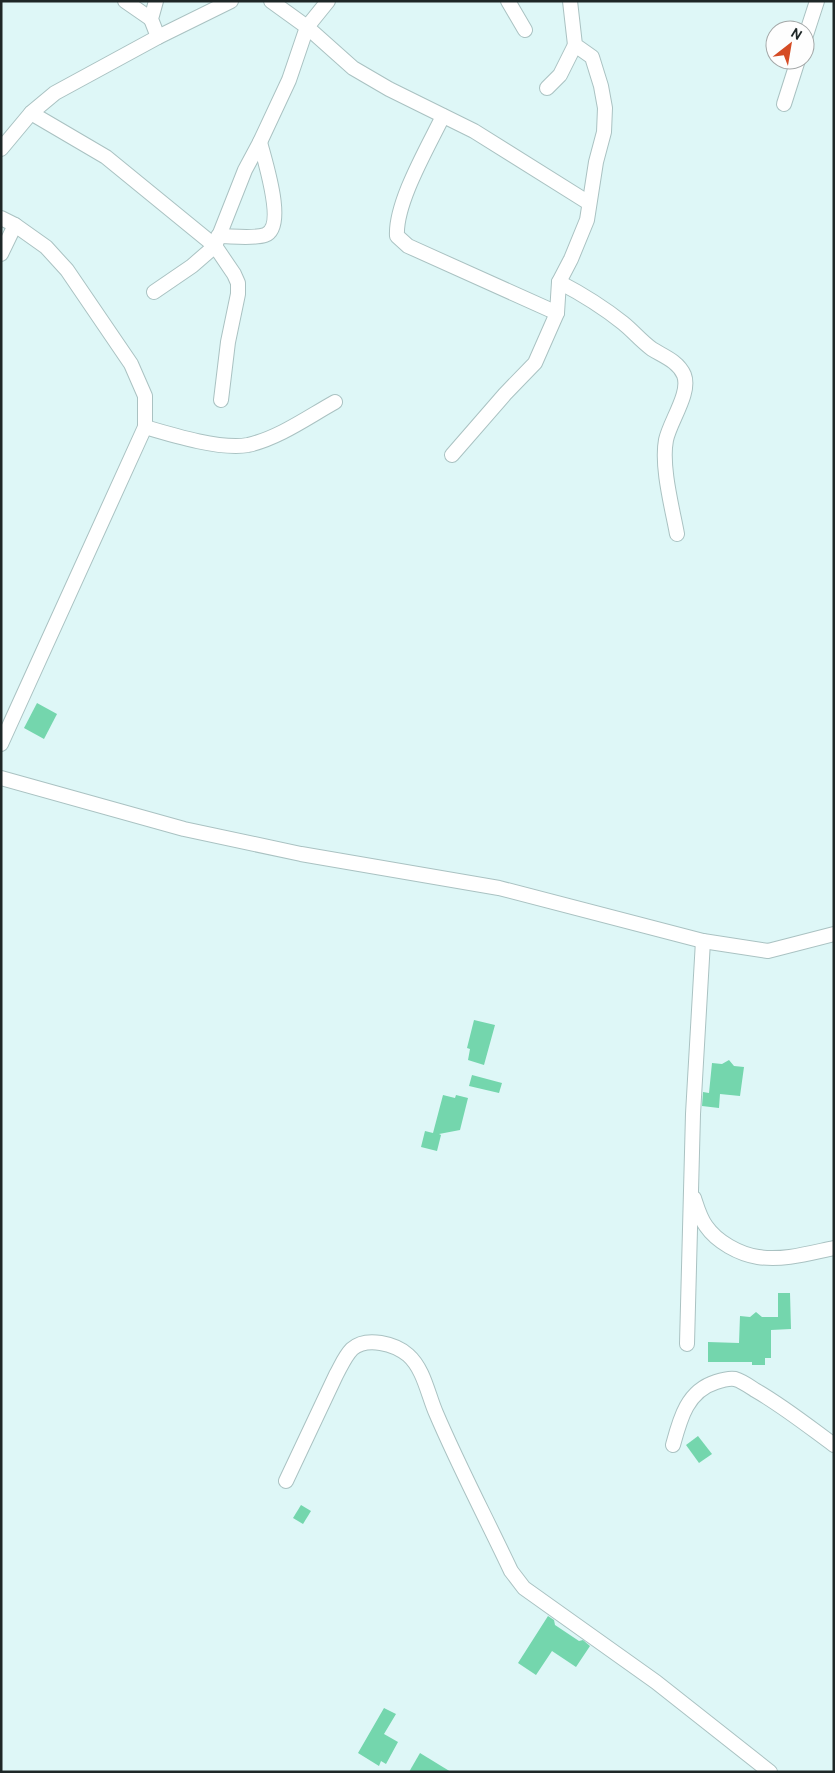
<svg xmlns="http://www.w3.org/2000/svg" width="835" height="1773" font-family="Overpass,sans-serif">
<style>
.building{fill:#74d6ad}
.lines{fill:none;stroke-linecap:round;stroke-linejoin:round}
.minor-casing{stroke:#aac2c2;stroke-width:16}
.minor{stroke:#fff;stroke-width:14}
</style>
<rect width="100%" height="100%" fill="#def7f7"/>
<g class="building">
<polygon points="37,703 57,714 44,739 24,728"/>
<polygon points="474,1020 495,1025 484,1065 468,1060 470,1049 467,1048"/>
<polygon points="729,1060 734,1066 744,1067 740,1096 720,1094 719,1108 702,1106 703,1092 709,1093 712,1063 722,1064"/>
<polygon points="472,1075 502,1083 499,1093 469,1086"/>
<polygon points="443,1095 455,1098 456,1095 468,1098 460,1130 439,1134 441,1135 437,1151 421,1147 425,1131 433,1133"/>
<polygon points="778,1293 790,1293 791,1329 771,1330 771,1358 765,1358 765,1365 752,1365 752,1362 708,1362 708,1342 739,1343 740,1316 750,1317 756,1312 762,1317 778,1317"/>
<polygon points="698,1436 712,1454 699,1463 686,1445"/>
<polygon points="301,1505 311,1511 303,1524 293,1518"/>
<polygon points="548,1616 554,1620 555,1625 579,1641 583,1640 590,1646 576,1667 552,1651 536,1675 518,1663"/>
<polygon points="384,1708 396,1714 384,1734 398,1742 386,1764 381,1761 379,1766 358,1753"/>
<polygon points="420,1753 451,1772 409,1772"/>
</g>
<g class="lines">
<defs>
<g id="minor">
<polyline points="125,1 151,19"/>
<polyline points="156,1 151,19 158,37"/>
<polyline points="271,1 307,27 353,68 389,89 474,131 589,203"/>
<polyline points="508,1 525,30"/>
<polyline points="805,38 817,1"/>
<polyline points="547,88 560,75 575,45"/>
<polyline points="784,104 798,60"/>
<polyline points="31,113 106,157 215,246 234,274 238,283 238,294 228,342 221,400"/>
<path d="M443,116C428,147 395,203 397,236L408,246L557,313"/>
<polyline points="1,149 31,113 55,93 158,37 231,1"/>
<polyline points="1,218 15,225 46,247 67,270 131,364 145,396 145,427 1,744"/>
<path d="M218,236C231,236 254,239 265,235C287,227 264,159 260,142"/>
<polyline points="1,254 15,225"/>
<path d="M559,282C582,294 603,307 623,323C633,331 641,341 652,349C663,356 678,361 684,375C691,393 670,421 666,440C661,466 672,507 677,534"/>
<polyline points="154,292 192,266 215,246 245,170 260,142 289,80 307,27 328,1"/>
<path d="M145,427C172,435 221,450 248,445C279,438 308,417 335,402"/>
<polyline points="452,455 505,394 535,363 557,313 559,282 571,259 587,220 596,162 604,132 605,108 601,86 592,57 575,45 570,1"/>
<polyline points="1,778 184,829 301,854 499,888 703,941 768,951 834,934"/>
<path d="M694,1198C697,1207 700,1218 706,1226C717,1242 739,1254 758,1257C783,1261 810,1253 834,1248"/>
<polyline points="687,1344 693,1114 703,941"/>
<path d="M673,1445C680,1419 687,1391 716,1382C722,1380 729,1378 735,1379C742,1381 749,1386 755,1390C783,1406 808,1426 834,1445"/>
<path d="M286,1481L336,1375C341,1366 345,1356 352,1349C367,1336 395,1344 408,1355C424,1369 428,1395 436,1413C459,1467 486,1518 511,1571L524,1588L656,1682L770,1772"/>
</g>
</defs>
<use href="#minor" class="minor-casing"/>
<use href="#minor" class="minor"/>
</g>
<rect width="835" height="1773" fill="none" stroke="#1e2727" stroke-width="5"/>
<g transform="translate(790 45) rotate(31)"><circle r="24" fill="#fefefe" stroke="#a4a8a8"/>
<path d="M0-4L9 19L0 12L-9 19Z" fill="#d54c25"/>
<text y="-8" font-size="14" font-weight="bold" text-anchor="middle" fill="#1e2727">N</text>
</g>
</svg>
